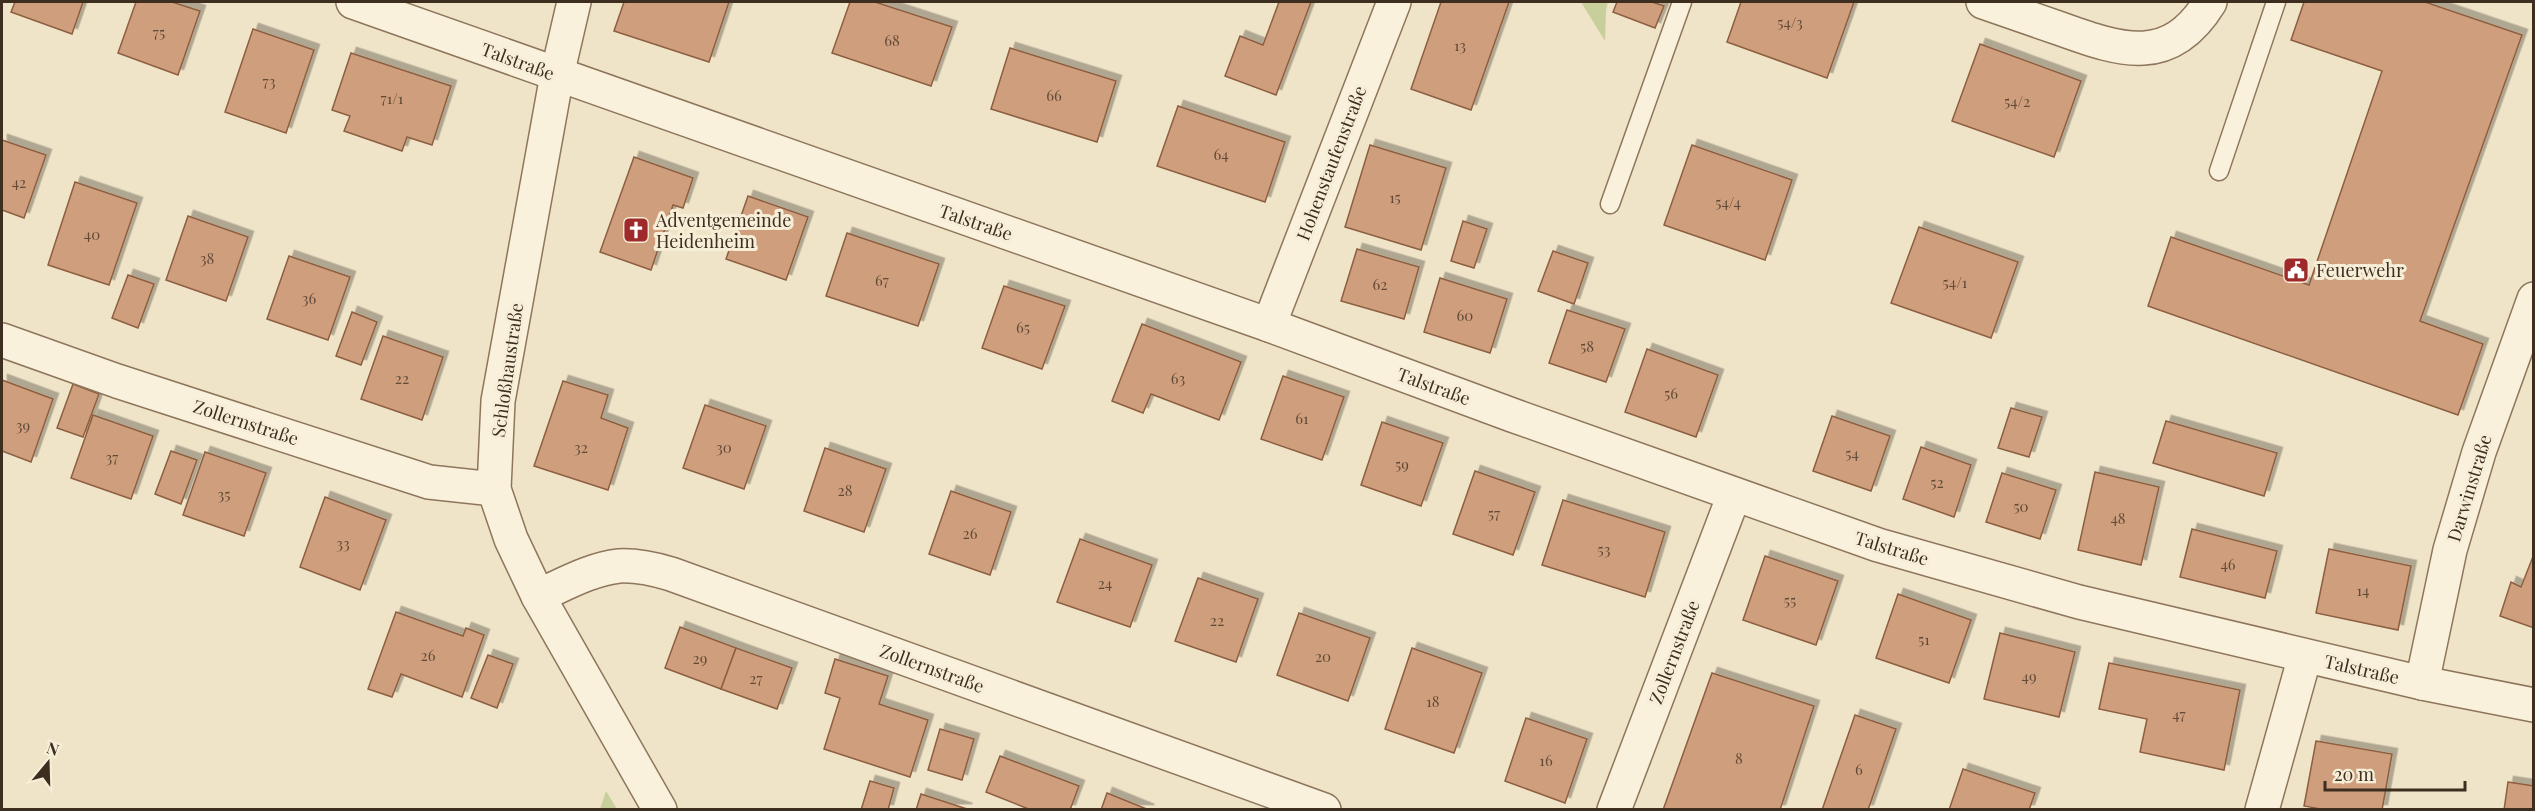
<svg xmlns="http://www.w3.org/2000/svg" width="2535" height="811" font-family="'Playfair Display',serif">
<style>
.green{fill:#c9cf9b}
.building{fill:#cf9f7d;stroke:#8d5f41;stroke-width:1.5;filter:url(#shadow)}
.lines{fill:none;stroke-linecap:round;stroke-linejoin:round}
.service-casing{stroke:#8d765c;stroke-width:21}
.minor-casing{stroke:#8d765c;stroke-width:36}
.service{stroke:#faf1dc;stroke-width:18}
.minor{stroke:#faf1dc;stroke-width:33}
.labels{text-anchor:middle;dominant-baseline:central;stroke-width:6;stroke-linejoin:round;paint-order:stroke}
.number-label{font-size:15px;fill:#624a37}
.street-label{font-size:18px;fill:#3d2e20;stroke:#f7eed8}
.poi-label{font-size:18px;fill:#3d2e20;stroke:#f7eed8;text-anchor:start}
</style>
<defs>
<filter id="shadow"><feDropShadow dx="5.5" dy="-5.5" stdDeviation="0" flood-color="#0004"/></filter>
</defs>
<rect width="100%" height="100%" fill="#f0e4c8"/>
<g class="green">
<polygon points="1581,2 1608,2 1606,10 1605,41"/>
<polygon points="606,791 617,809 600,809"/>
</g>
<g class="building">
<polygon points="15,2 83,2 72,34 11,12"/>
<polygon points="136,2 172,2 200,11 178,75 118,53"/>
<polygon points="624,2 729,2 709,62 614,31"/>
<polygon points="850,2 875,2 952,27 931,86 832,53"/>
<polygon points="1279,2 1311,2 1276,95 1225,76 1240,36 1263,45"/>
<polygon points="1441,2 1509,2 1471,110 1411,89"/>
<polygon points="1617,2 1652,2 1664,6 1655,28 1613,12"/>
<polygon points="1741,2 1854,2 1827,78 1727,42"/>
<polygon points="2304,2 2425,2 2522,35 2420,321 2483,344 2458,415 2148,306 2171,237 2309,285 2382,71 2291,40"/>
<polygon points="253,29 314,50 286,133 225,112"/>
<polygon points="1980,44 2081,81 2054,157 1952,121"/>
<polygon points="1010,48 1116,81 1097,142 991,109"/>
<polygon points="351,53 451,86 432,145 407,137 402,151 344,131 350,116 332,110"/>
<polygon points="1178,106 1285,142 1265,202 1157,166"/>
<polygon points="2,140 46,155 24,218 2,210"/>
<polygon points="1370,145 1446,168 1421,250 1345,227"/>
<polygon points="1692,145 1792,180 1765,260 1664,225"/>
<polygon points="634,157 693,178 683,208 673,205 651,270 600,252"/>
<polygon points="75,182 137,203 109,285 48,265"/>
<polygon points="748,196 808,217 786,280 726,259"/>
<polygon points="188,216 248,237 226,301 166,280"/>
<polygon points="1463,221 1487,229 1474,268 1451,261"/>
<polygon points="1919,227 2018,262 1991,338 1891,303"/>
<polygon points="847,233 939,264 918,326 826,296"/>
<polygon points="1357,249 1419,267 1404,319 1341,301"/>
<polygon points="1553,251 1588,263 1574,304 1538,291"/>
<polygon points="289,256 350,277 328,340 267,319"/>
<polygon points="128,275 154,284 138,328 112,318"/>
<polygon points="1440,278 1507,299 1490,353 1424,332"/>
<polygon points="1004,286 1065,306 1042,369 982,348"/>
<polygon points="1567,310 1625,329 1606,382 1549,363"/>
<polygon points="352,312 377,322 361,365 336,356"/>
<polygon points="1142,324 1241,362 1219,420 1151,394 1143,413 1112,401"/>
<polygon points="383,336 443,357 422,420 361,399"/>
<polygon points="1647,349 1718,375 1696,437 1625,412"/>
<polygon points="1283,376 1344,397 1322,460 1261,439"/>
<polygon points="2,380 53,399 31,462 2,451"/>
<polygon points="563,381 608,395 601,418 628,428 608,490 534,466"/>
<polygon points="73,384 99,394 83,437 57,428"/>
<polygon points="705,405 766,426 744,489 683,468"/>
<polygon points="2011,408 2042,417 2029,457 1998,448"/>
<polygon points="93,415 153,436 131,499 71,478"/>
<polygon points="1832,416 1890,436 1871,491 1813,471"/>
<polygon points="2166,421 2277,453 2264,496 2153,463"/>
<polygon points="1382,422 1443,443 1421,506 1361,485"/>
<polygon points="1921,447 1971,465 1954,517 1903,499"/>
<polygon points="825,448 886,469 864,532 804,511"/>
<polygon points="171,451 197,460 181,504 155,494"/>
<polygon points="205,452 266,473 244,536 183,515"/>
<polygon points="1475,471 1535,492 1513,555 1453,534"/>
<polygon points="2095,472 2159,487 2141,565 2078,550"/>
<polygon points="2002,473 2056,490 2040,539 1986,522"/>
<polygon points="951,491 1011,512 990,575 929,554"/>
<polygon points="325,497 386,520 360,590 300,567"/>
<polygon points="1563,500 1665,532 1645,597 1542,565"/>
<polygon points="2192,529 2277,551 2265,598 2180,577"/>
<polygon points="1080,539 1152,565 1130,627 1057,602"/>
<polygon points="2329,549 2411,566 2398,630 2316,613"/>
<polygon points="2534,554 2534,628 2500,616 2511,582 2521,587"/>
<polygon points="1765,556 1838,581 1816,645 1743,620"/>
<polygon points="1198,578 1258,599 1236,662 1175,641"/>
<polygon points="1898,594 1971,620 1949,683 1876,658"/>
<polygon points="396,612 463,636 466,628 484,635 462,697 401,674 392,697 368,689"/>
<polygon points="1299,613 1370,638 1348,701 1277,675"/>
<polygon points="680,627 736,648 721,689 665,668"/>
<polygon points="2000,633 2075,652 2059,717 1984,699"/>
<polygon points="736,648 792,668 777,709 721,689"/>
<polygon points="1412,648 1482,673 1454,753 1385,729"/>
<polygon points="488,655 513,664 497,708 471,698"/>
<polygon points="835,659 888,676 879,704 928,720 910,777 824,749 840,698 825,693"/>
<polygon points="2109,663 2240,690 2224,770 2140,752 2147,719 2099,709"/>
<polygon points="1712,673 1814,706 1780,810 1663,810"/>
<polygon points="1855,715 1896,729 1868,810 1822,810"/>
<polygon points="1526,718 1587,739 1565,803 1505,781"/>
<polygon points="940,729 974,739 962,780 928,770"/>
<polygon points="2316,741 2392,754 2382,810 2326,810 2304,806"/>
<polygon points="1000,756 1079,786 1070,810 1031,810 986,792"/>
<polygon points="1963,769 2035,793 2029,810 1949,810"/>
<polygon points="870,781 894,788 888,810 861,810"/>
<polygon points="2508,782 2534,786 2534,810 2504,810"/>
<polygon points="1107,793 1149,810 1101,810"/>
<polygon points="921,794 967,809 916,810"/>
</g>
<g class="lines">
<defs>
<g id="service">
<polyline points="2219,171 2276,2"/>
<polyline points="1610,204 1682,2"/>
</g>
<g id="minor">
<polyline points="353,2 1269,325 1512,415 1878,545 2079,602 2422,683 2534,705"/>
<polyline points="574,2 557,75 498,401 494,489 511,539 538,596 660,810"/>
<path d="M1983,2C2009,11 2035,20 2061,29C2122,51 2170,67 2210,2"/>
<polyline points="1269,325 1394,2"/>
<polyline points="2,340 117,381 429,482 494,489"/>
<path d="M538,596C563,585 591,569 619,566C637,565 654,569 671,574L1324,810"/>
<polyline points="2422,683 2450,550 2479,452 2534,299"/>
<polyline points="1614,810 1734,495"/>
<polyline points="2262,810 2305,656"/>
</g>
</defs>
<use href="#service" class="service-casing"/>
<use href="#minor" class="minor-casing"/>
<use href="#service" class="service"/>
<use href="#minor" class="minor"/>
</g>
<defs>
<symbol id="church-square" viewBox="-11 -11 22 22"><rect x="-9" y="-9" width="18" height="18" rx="4" fill="#9e2a2b" stroke="#f7eed8"/><path d="M-1.2-6h2.4v3.5h3.3v2.4h-3.3V6h-2.4V-.1h-3.3v-2.4h3.3Z" fill="#fff"/></symbol>
<symbol id="civic-square" viewBox="-11 -11 22 22"><rect x="-9" y="-9" width="18" height="18" rx="4" fill="#9e2a2b" stroke="#f7eed8"/><path d="M-.6-6.5H3V-4.5H.6V-3L4-1V1h2V6H-6V1h2V-1L-.6-3ZM-1.2 2.5V6h2.4V2.5Z" fill="#fff"/></symbol>
</defs>
<g fill-rule="evenodd">
<use href="#church-square" x="621" y="215" width="30" height="30"/>
<use href="#civic-square" x="2281" y="255" width="30" height="30"/>
</g>
<g class="labels">
<g class="number-label">
<text x="1790" y="22">54/3</text>
<text x="159" y="32">75</text>
<text x="892" y="40">68</text>
<text x="1460" y="45">13</text>
<text x="269" y="81">73</text>
<text x="1054" y="95">66</text>
<text x="392" y="98">71/1</text>
<text x="2017" y="101">54/2</text>
<text x="1221" y="154">64</text>
<text x="19" y="182">42</text>
<text x="1395" y="197">15</text>
<text x="1728" y="202">54/4</text>
<text x="92" y="234">40</text>
<text x="207" y="258">38</text>
<text x="882" y="280">67</text>
<text x="1955" y="282">54/1</text>
<text x="1380" y="284">62</text>
<text x="309" y="298">36</text>
<text x="1465" y="315">60</text>
<text x="1023" y="327">65</text>
<text x="1587" y="346">58</text>
<text x="402" y="378">22</text>
<text x="1178" y="378">63</text>
<text x="1671" y="393">56</text>
<text x="1302" y="418">61</text>
<text x="23" y="425">39</text>
<text x="581" y="447">32</text>
<text x="724" y="447">30</text>
<text x="1852" y="453">54</text>
<text x="112" y="457">37</text>
<text x="1402" y="464">59</text>
<text x="1937" y="482">52</text>
<text x="845" y="490">28</text>
<text x="224" y="494">35</text>
<text x="2021" y="506">50</text>
<text x="1494" y="513">57</text>
<text x="2118" y="518">48</text>
<text x="970" y="533">26</text>
<text x="343" y="543">33</text>
<text x="1604" y="549">53</text>
<text x="2228" y="564">46</text>
<text x="1105" y="583">24</text>
<text x="2363" y="590">14</text>
<text x="1790" y="600">55</text>
<text x="1217" y="620">22</text>
<text x="1924" y="639">51</text>
<text x="428" y="655">26</text>
<text x="1323" y="656">20</text>
<text x="700" y="658">29</text>
<text x="2029" y="676">49</text>
<text x="756" y="678">27</text>
<text x="1433" y="701">18</text>
<text x="2179" y="714">47</text>
<text x="1739" y="758">8</text>
<text x="1546" y="760">16</text>
<text x="1859" y="769">6</text>
</g>
<g class="street-label">
<text transform="translate(518 61) rotate(20)">Talstraße</text>
<text transform="translate(1331 163) rotate(-69)">Hohenstaufenstraße</text>
<text transform="translate(976 222) rotate(19)">Talstraße</text>
<text transform="translate(507 370) rotate(-82)">Schloßhaustraße</text>
<text transform="translate(1434 386) rotate(20)">Talstraße</text>
<text transform="translate(246 422) rotate(18)">Zollernstraße</text>
<text transform="translate(2469 488) rotate(-73)">Darwinstraße</text>
<text transform="translate(1892 548) rotate(17)">Talstraße</text>
<text transform="translate(1674 652) rotate(-69)">Zollernstraße</text>
<text transform="translate(932 668) rotate(20)">Zollernstraße</text>
<text transform="translate(2362 669) rotate(13)">Talstraße</text>
</g>
<g class="poi-label">
<text x="656" y="220">Adventgemeinde<tspan x="656" dy="21">Heidenheim</tspan></text>
<text x="2316" y="270">Feuerwehr</text>
</g>
</g>
<rect width="2535" height="811" fill="none" stroke="#3d2e20" stroke-width="6"/>
<g transform="translate(48 763) rotate(19)" stroke="#f7eed8" stroke-width="4.5" paint-order="stroke">
<path d="M0-4.5L10 22L0 15L-10 22Z" fill="#3d2e20"/>
<text y="-9" font-size="16" font-weight="bold" text-anchor="middle" fill="#3d2e20">N</text>
</g>
<path d="M2325 781v9h140v-9" fill="none" stroke="#3d2e20" stroke-width="3"/>
<text x="2334" y="781" font-size="18" fill="#3d2e20" stroke="#f7eed8" stroke-width="4.5" paint-order="stroke">20 m</text>
</svg>
